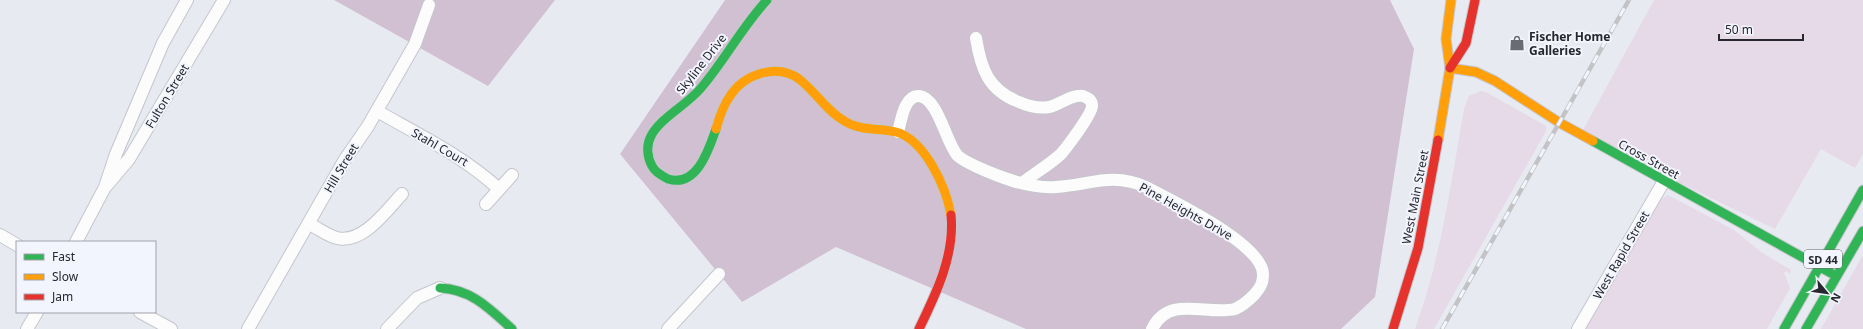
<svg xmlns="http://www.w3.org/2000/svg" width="1863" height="329" font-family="'Noto Sans',sans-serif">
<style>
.green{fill:#e6d9e8}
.forest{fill:#d1c0d2}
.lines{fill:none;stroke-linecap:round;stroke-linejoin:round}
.street-casing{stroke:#c5c6cc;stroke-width:14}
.fast-casing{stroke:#c5c6cc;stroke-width:11}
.slow-casing{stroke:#c5c6cc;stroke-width:11}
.jam-casing{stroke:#c5c6cc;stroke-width:11}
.street{stroke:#fcfcfd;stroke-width:12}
.fast{stroke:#30b455;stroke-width:9}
.slow{stroke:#ff9f0a;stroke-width:9}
.jam{stroke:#e5322d;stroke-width:9}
.rail-casing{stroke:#c3c3c6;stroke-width:4.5}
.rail{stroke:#f2f4fe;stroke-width:3;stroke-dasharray:9;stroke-linecap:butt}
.labels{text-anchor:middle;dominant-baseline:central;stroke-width:4;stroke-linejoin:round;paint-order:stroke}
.shield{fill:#f2f4fe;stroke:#64656c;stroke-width:1}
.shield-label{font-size:11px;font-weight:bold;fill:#27282e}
.poi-label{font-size:12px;font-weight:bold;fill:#27282e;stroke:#f2f4fe;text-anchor:start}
.street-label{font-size:12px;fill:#27282e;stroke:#f2f4fe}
</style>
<rect width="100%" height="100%" fill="#e8eaf2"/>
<g class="green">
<polygon points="1654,0 1863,0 1863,154 1855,168 1821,149 1775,229 1676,181 1583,130"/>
<path d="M1481,91L1486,92L1546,126V131L1434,329H1415C1441,258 1451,183 1464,109L1469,96Z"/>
<polygon points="1668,195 1734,230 1761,252 1791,270 1790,274 1786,271 1784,273 1790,288 1767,329 1586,329 1658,201"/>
<polygon points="1863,255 1863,329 1821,329"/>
</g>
<g class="forest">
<polygon points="334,0 555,0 488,86"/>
<polygon points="725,0 1390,0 1414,49 1375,297 1341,329 1026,329 836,247 742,302 620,154"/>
</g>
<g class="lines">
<defs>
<g id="street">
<path d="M976,38C981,69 988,90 1019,102C1028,106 1038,109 1049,107C1060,105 1071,94 1083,96C1088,98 1092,100 1092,106C1092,114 1067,147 1061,154C1049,165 1035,173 1022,183"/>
<path d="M377,111C419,135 463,156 499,189"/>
<path d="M898,132C901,122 904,95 919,96C938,98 945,140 957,155C962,160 969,163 975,166C999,177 1029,189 1056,187C1091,185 1111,172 1146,187C1170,200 1266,245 1263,276C1263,284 1259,289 1254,295C1249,300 1242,306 1235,309C1207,316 1169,294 1152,329"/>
<polyline points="107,185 129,159 224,0"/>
<polyline points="486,204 512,175"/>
<path d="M309,224C318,228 328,236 337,238C363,244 386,211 402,194"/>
<polyline points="0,235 17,245"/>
<polyline points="76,242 105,187 116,154 163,43 187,0"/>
<polyline points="140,312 171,329"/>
<polyline points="27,329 37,312"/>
<polyline points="248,329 344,161 368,126 415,44 429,5"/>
<polyline points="387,329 417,298 440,288"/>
<polyline points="668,329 719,274"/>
<polyline points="1578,329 1664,181"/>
</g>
<g id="fast">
<path d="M716,129C709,149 697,188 668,179C662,176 655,172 652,166C647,157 646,145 651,136C660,118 687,105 701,88C725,60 742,27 767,0"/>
<polyline points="1593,141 1831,273"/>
<path d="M440,288C471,289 490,309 512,329"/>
<polyline points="1784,329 1863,190"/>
<polyline points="1806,329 1863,231"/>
</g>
<g id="slow">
<polyline points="1450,68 1476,72 1495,81 1560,123 1593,141"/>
<path d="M716,129C719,118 723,106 730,96C744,74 777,63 799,79C816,92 827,112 846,122C861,131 880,128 896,132C925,140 946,187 951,215"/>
<polyline points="1438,140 1450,68 1446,39 1451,0"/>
</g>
<g id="jam">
<polyline points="1450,68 1466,43 1475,0"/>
<path d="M919,329C936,294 955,255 951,215"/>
<polyline points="1393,329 1418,248 1438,140"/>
</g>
</defs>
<use href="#street" class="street-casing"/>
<use href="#fast" class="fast-casing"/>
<use href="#slow" class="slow-casing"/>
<use href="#jam" class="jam-casing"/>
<use href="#street" class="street"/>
<use href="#fast" class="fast"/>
<use href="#slow" class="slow"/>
<use href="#jam" class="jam"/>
<defs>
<polyline id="rail" points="1442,329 1629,0"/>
</defs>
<use href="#rail" class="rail-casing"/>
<use href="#rail" class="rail"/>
</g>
<defs>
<symbol id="shop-bare" viewBox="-9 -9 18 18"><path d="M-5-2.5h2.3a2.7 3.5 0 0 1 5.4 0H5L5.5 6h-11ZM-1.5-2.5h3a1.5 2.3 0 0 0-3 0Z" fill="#6b6c73" stroke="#f2f4fe" stroke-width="2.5" paint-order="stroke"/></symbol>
</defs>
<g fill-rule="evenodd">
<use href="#shop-bare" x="1506" y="32" width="22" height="22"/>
</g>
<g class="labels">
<rect class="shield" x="1804" y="250" width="38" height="18" rx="3"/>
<g class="shield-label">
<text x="1823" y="259">SD 44</text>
</g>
<g class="poi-label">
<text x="1529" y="36">Fischer Home<tspan x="1529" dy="14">Galleries</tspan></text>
</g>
<g class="street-label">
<text transform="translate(701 64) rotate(-52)">Skyline Drive</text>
<text transform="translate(167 96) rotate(-59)">Fulton Street</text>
<text transform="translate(440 147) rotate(30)">Stahl Court</text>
<text transform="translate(1649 159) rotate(29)">Cross Street</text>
<text transform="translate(341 168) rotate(-59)">Hill Street</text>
<text transform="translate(1415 197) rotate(-79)">West Main Street</text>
<text transform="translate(1186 211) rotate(29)">Pine Heights Drive</text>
<text transform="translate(1621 255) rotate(-60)">West Rapid Street</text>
</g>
</g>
<rect x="16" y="241" width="140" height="72" fill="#f2f4fe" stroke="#a1a2ab"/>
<rect x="24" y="254" width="20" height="6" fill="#30b455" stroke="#a1a2ab"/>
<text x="52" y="261" font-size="12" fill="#27282e">Fast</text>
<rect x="24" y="274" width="20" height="6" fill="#ff9f0a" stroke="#a1a2ab"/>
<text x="52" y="281" font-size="12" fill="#27282e">Slow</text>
<rect x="24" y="294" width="20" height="6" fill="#e5322d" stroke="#a1a2ab"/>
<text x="52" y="301" font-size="12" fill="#27282e">Jam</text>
<g transform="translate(1827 293) rotate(119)" stroke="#f2f4fe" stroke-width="3" paint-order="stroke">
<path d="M0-3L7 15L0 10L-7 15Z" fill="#27282e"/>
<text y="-6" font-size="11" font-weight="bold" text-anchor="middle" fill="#27282e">N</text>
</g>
<path d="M1719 34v6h84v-6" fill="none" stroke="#27282e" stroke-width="2"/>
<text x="1725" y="34" font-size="12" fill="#27282e" stroke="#f2f4fe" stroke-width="3" paint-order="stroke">50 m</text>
</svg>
